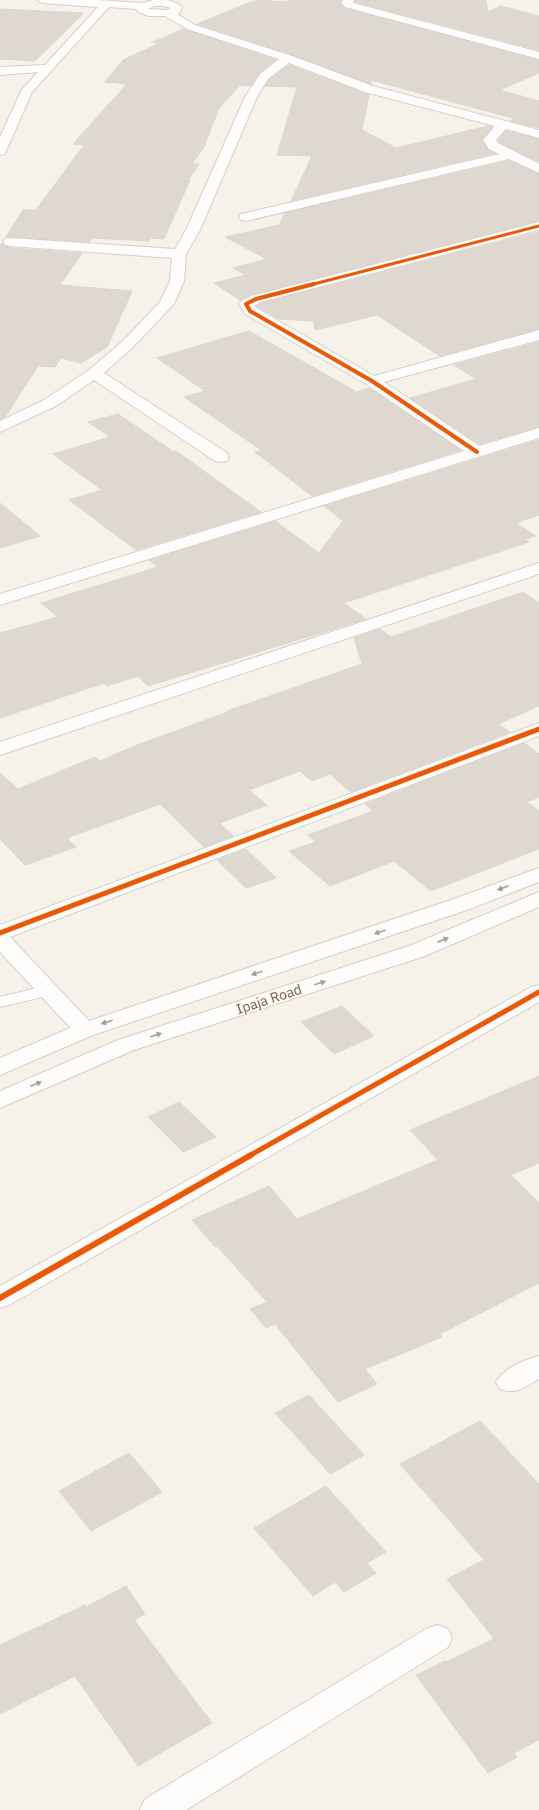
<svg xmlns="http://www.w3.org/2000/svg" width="539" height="1810" font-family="'IBM Plex Sans',sans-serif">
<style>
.building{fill:#dfd8d0;stroke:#ded6cd}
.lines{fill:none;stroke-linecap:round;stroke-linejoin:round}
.service-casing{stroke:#d5cfc9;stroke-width:2}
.minor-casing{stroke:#d5cfc9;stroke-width:2}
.secondary-casing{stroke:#d4cec5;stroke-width:2}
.service{fill:#fefdfc;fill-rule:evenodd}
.minor{fill:#fefdfc;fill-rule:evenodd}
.secondary{fill:#fefdfc;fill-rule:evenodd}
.cycleway-far3-casing{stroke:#fef8ec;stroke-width:4.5}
.cycleway-far2-casing{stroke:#fef8ec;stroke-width:6}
.cycleway-far1-casing{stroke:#fef8ec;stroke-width:8}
.cycleway-casing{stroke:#fef8ec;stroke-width:9}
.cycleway-far3{stroke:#e8590c;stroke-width:3}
.cycleway-far2{stroke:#e8590c;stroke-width:4}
.cycleway-far1{stroke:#e8590c;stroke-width:5}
.cycleway{stroke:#e8590c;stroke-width:6}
.oneway{fill:#aa9c93}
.labels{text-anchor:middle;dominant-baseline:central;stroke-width:4;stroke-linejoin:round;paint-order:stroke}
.street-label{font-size:14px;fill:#725c4d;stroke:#fef8ec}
</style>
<rect width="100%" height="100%" fill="#f6f2ea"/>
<g class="building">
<polygon points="260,0 285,2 290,0 341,0 340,3 345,8 539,60 539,73 500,90 539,101 539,128 510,121 516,119 371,80 371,84 293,55 197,24 251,2 254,2"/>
<polygon points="355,0 486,0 488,12 501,6 539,16 539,50 355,2"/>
<polygon points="0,9 84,13 35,61 0,59"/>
<polygon points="184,29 276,60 259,73 251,86 240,85 219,108 204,147 192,164 199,164 188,180 190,180 164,239 150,238 149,241 92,238 89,242 6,237 23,210 36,210 84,145 73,144 127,84 105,82 123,60 160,43 153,42"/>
<polygon points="289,65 369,95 362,130 396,148 488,126 492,127 482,140 488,150 495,153 291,201 312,156 277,155 297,87 265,86 269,80"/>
<polygon points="506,131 539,139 539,162 499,142 498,140"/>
<polygon points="509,161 539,174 539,221 251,295 240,300 214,283 246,275 233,268 267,259 225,237 279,225 285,213"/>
<polygon points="539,232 539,329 440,356 377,315 315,330 314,321 278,319 256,306 262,303"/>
<polygon points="2,243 5,246 10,248 82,253 60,285 132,291 107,347 81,363 61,358 55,367 38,366 5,417 0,419 0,247"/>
<polygon points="249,331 357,392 369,388 461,450 312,496 255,452 261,450 184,397 205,391 157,358"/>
<polygon points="539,342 539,427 479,444 410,398 476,379 454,365"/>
<polygon points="118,414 174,452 176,451 261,512 136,550 69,500 102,490 53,454 110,437 88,422"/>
<polygon points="539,440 539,515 516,523 536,536 525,539 529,542 344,603 366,619 148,686 138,676 107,686 104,683 0,718 0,633 58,617 41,603 158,567 149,560 275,521 319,553 343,521 324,506"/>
<polygon points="0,503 40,536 0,548"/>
<polygon points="523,592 539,603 539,706 498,724 510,732 351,792 330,774 312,781 300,771 249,790 267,805 220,823 233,836 204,847 160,804 67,838 76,847 25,865 0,839 0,773 18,789 95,757 100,761 137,745 228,712 227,711 362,664 354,638 380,629 391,637"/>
<polygon points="524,743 539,754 539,797 527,802 539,811 539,849 431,891 394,861 330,886 289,851 316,842 308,835 373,811 365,804"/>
<polygon points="246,849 276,878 246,888 217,860"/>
<polygon points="342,1006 374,1036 334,1054 301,1022"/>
<polygon points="539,1076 539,1163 511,1175 539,1203 539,1283 440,1334 442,1337 365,1369 377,1384 338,1402 275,1324 266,1328 250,1309 267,1302 217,1246 215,1247 192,1220 269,1186 297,1219 438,1160 410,1130"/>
<polygon points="179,1102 216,1137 183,1152 148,1117"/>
<polygon points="309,1395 364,1455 330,1474 275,1413"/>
<polygon points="480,1421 539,1484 539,1740 514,1753 517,1757 488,1773 416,1675 445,1661 446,1662 494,1639 447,1579 484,1560 400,1464"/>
<polygon points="129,1453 162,1492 91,1531 59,1491"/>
<polygon points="326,1486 386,1552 367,1563 376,1573 344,1592 335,1582 313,1596 254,1528"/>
<polygon points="126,1586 145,1614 134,1620 212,1723 138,1766 75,1676 0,1714 0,1645 85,1605 86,1607"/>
</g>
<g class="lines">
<defs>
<polygon id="service" points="49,985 55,986 57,990 55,994 0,1007 0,997"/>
<g id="minor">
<path d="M37,0H98L143,3L153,0H167L177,3L182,7L180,13L177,14L195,25L292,56L373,86L539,130V138L506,129L496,140L498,143L539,164V173L509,159L246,221L241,220L239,217L241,214L499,154L489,149L483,140L495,126L365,92L289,63L268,79L257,97L200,230L186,254L184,281L174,304L133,347L104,373L227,453L229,457L227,461L221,462L215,461L94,380L56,406L0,432V421L44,400L89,370L123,341L160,302L170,281L172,258L10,246L5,245L3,242L5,239L10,238L175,249L186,230L245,97L260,74L279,59L187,29L165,16H149L138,12L136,9L109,7L32,92L6,151L5,154L0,155V137L21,91L38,72L0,75V67L45,65L98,7L42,3ZM154,6H164L171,8L167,10L148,9Z"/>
<polygon points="343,0 354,0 353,3 539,52 539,59 345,7 341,3"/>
<polygon points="539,222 539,230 261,302 254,306 256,308 374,376 539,330 539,340 384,382 479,446 539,428 539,438 0,605 0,594 464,451 366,384 245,314 239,304 241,301 251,296"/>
<polygon points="539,563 539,574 0,755 0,742"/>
<polygon points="539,723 539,736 10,937 93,1025 97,1030 93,1035 85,1038 77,1035 0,952 0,925"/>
<polygon points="539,985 539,1002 9,1305 0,1308 0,1286 531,987"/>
<path d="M539,1356V1379C525,1387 517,1395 500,1389L496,1382C504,1368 524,1360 539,1356Z"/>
<polygon points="437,1625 448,1629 452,1638 448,1647 186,1810 140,1810 145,1799 426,1629"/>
</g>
<g id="secondary">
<polygon points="539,868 539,882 467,910 93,1035 0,1075 0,1058 77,1025 451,900"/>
<polygon points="539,892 539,907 425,956 134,1050 0,1108 0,1091 118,1040 409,946"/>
</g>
</defs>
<use href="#service" class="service-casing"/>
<use href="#minor" class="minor-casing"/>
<use href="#secondary" class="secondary-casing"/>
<use href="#service" class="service"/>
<use href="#minor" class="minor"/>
<use href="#secondary" class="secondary"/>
<defs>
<polyline id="cycleway-far3" points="310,285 539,226"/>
<polyline id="cycleway-far2" points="314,284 256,299 246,304 250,311 372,381 477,452"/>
<g id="cycleway-far1">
<polyline points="0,933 539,729"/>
<polyline points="249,1156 539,992"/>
</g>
<polyline id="cycleway" points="0,1298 251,1155"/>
</defs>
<use href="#cycleway-far3" class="cycleway-far3-casing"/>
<use href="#cycleway-far2" class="cycleway-far2-casing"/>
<use href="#cycleway-far1" class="cycleway-far1-casing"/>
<use href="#cycleway" class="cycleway-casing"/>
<use href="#cycleway-far3" class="cycleway-far3"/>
<use href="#cycleway-far2" class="cycleway-far2"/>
<use href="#cycleway-far1" class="cycleway-far1"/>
<use href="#cycleway" class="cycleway"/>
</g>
<defs><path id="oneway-solid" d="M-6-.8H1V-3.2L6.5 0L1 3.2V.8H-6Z"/></defs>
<g class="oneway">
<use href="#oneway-solid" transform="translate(503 888) rotate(159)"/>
<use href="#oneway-solid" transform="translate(380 932) rotate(162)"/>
<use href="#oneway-solid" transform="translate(443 940) rotate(-23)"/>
<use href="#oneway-solid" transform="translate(257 973) rotate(162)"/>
<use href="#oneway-solid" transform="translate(320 983) rotate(-18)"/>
<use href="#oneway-solid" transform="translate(107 1022) rotate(162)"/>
<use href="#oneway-solid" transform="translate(156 1035) rotate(-18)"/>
<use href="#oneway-solid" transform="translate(36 1084) rotate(-23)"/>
</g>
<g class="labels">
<g class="street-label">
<text transform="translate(269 999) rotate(-18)">Ipaja Road</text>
</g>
</g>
</svg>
